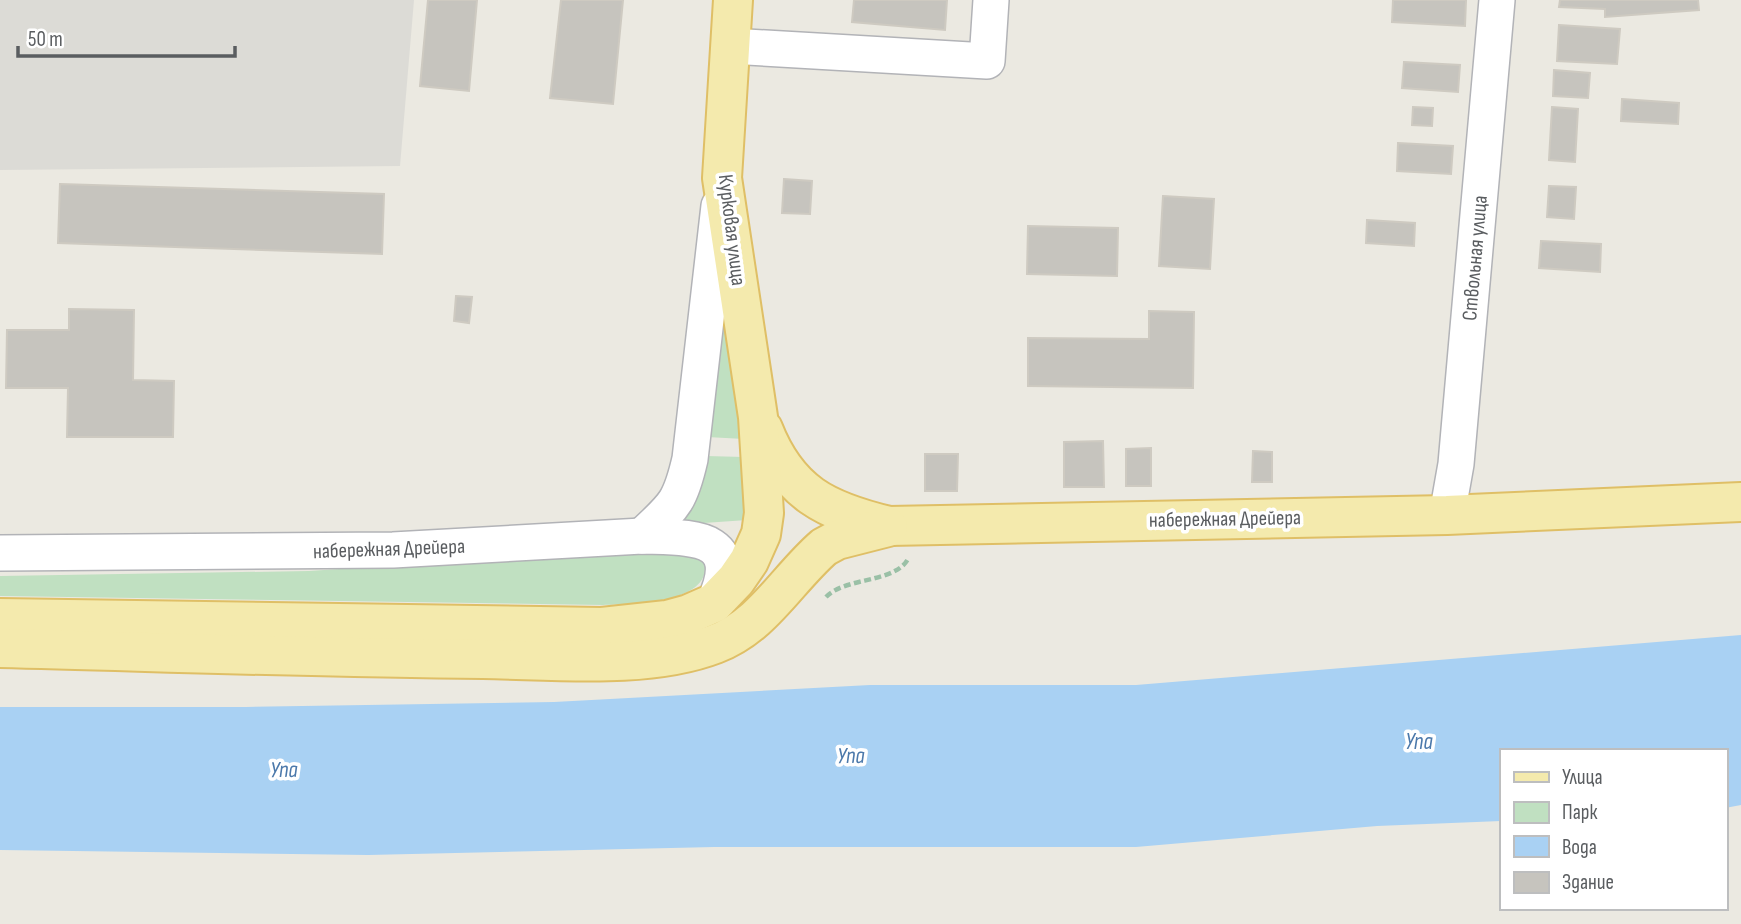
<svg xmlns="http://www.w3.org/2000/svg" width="1741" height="924" font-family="'Sofia Sans Condensed',sans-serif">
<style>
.industrial{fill:#dcdbd6}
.green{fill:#c0e0c1}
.water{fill:#a9d1f3}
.building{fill:#c6c4be;stroke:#cecac1;stroke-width:2}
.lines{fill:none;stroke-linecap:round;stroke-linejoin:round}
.minor-casing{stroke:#b2b3b7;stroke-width:38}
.major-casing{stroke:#dfbf66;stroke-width:42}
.path{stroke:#9ac0a6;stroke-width:4.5;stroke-dasharray:7 3.5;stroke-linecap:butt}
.minor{stroke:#fff;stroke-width:35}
.major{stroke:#f4eaad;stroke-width:38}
.labels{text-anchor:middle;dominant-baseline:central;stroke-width:7;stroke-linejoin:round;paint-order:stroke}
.street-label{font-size:21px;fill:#5a5d60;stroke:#fff}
.water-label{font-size:23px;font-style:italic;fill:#4c79ab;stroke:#fff}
</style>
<rect width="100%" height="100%" fill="#ebe9e1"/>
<polygon class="industrial" points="0,0 414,0 400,166 0,170"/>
<g class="green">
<polygon points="726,278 744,439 707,437"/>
<polygon points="706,456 744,457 747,520 675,525"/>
<path d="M695,551L705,565C709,604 630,604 603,605L0,596V576L309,571L593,552Z"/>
</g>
<polygon class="water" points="1741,635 1741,805 1725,808 1725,751 1501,751 1501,821 1377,826 1136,847 714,847 368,855 0,850 0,707 246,707 554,702 870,685 1136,685"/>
<g class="building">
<polygon points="428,0 477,0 469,91 420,86"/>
<polygon points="561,0 623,0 613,104 550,98"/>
<polygon points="854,0 947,0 945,30 852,22"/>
<polygon points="1393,0 1466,0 1465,26 1392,22"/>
<polygon points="1560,0 1698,0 1699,10 1605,17 1605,9 1559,7"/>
<polygon points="1559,25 1620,29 1617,64 1557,61"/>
<polygon points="1404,62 1460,65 1458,92 1402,88"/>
<polygon points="1554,70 1590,73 1588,98 1553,96"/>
<polygon points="1622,99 1679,103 1678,124 1621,121"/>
<polygon points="1413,107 1433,108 1432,126 1412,125"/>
<polygon points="1552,107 1578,109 1575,162 1549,160"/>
<polygon points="1398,143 1453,146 1451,174 1397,171"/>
<polygon points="784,179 812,181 810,214 782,213"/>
<polygon points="60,184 384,194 382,254 58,243"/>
<polygon points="1549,186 1576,187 1574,219 1547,217"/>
<polygon points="1163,196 1214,199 1210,269 1159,266"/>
<polygon points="1367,220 1415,223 1414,246 1366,243"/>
<polygon points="1028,226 1118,228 1117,276 1027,274"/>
<polygon points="1541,241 1601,244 1600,272 1539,268"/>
<polygon points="456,296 472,297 469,323 454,321"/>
<polygon points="69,309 134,310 133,380 174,381 173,437 67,437 68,388 6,388 7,330 69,330"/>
<polygon points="1149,311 1194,312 1193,388 1028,386 1028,338 1149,339"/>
<polygon points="1103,441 1104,487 1064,487 1064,442"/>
<polygon points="1151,448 1151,486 1126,486 1126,449"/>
<polygon points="1253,451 1272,452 1272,482 1252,482"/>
<polygon points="925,454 958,454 957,491 925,491"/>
</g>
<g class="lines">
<defs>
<g id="minor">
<polyline points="730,46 987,61 991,0"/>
<polyline points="1447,515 1456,464 1497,0"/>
<path d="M642,536C674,506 680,503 690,459L719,206"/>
<path d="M0,553L393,550L642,536C693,538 745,534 714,603"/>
</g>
<g id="major">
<path d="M763,429C788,493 826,511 889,526L1447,515L1741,502"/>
<polyline points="0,618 602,627 667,620 689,614 714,603 736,580 749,561 761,534 764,513 758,417 722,178 733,0"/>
<path d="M0,648C161,652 322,658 483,659C554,660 648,670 715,644C763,626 787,579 824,547L837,540L888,527"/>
</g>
</defs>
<use href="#minor" class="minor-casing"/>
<use href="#major" class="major-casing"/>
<path class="path" d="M826,597C845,577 895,583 908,559"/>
<use href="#minor" class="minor"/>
<use href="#major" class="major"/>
</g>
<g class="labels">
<g class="street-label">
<text transform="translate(732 230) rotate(83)">Курковая улица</text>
<text transform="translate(1475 258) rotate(-85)">Ствольная улица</text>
<text transform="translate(1225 519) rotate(-1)">набережная Дрейера</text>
<text transform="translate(389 549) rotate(-2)">набережная Дрейера</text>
</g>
<g class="water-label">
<text x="1419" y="742">Упа</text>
<text transform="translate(851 756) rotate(-1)">Упа</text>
<text transform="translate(284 770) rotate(-1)">Упа</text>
</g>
</g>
<rect x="1500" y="749" width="228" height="161" fill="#ffffff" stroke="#bdbebf" stroke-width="2"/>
<rect x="1514" y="772" width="35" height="10" fill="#f4eaad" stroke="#bdbebf" stroke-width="2"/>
<text x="1562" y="784" font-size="21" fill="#5a5d60">Улица</text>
<rect x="1514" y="802" width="35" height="21" fill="#c0e0c1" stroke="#bdbebf" stroke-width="2"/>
<text x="1562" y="819" font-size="21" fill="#5a5d60">Парк</text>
<rect x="1514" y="836" width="35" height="21" fill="#a9d1f3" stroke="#bdbebf" stroke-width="2"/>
<text x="1562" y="854" font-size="21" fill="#5a5d60">Вода</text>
<rect x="1514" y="872" width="35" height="21" fill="#c6c4be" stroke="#bdbebf" stroke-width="2"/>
<text x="1562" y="889" font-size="21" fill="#5a5d60">Здание</text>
<path d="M18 46v10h217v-10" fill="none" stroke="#5a5d60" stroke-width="3.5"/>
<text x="28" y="46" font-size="21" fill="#5a5d60" stroke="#ffffff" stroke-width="5" paint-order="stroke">50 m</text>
</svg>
